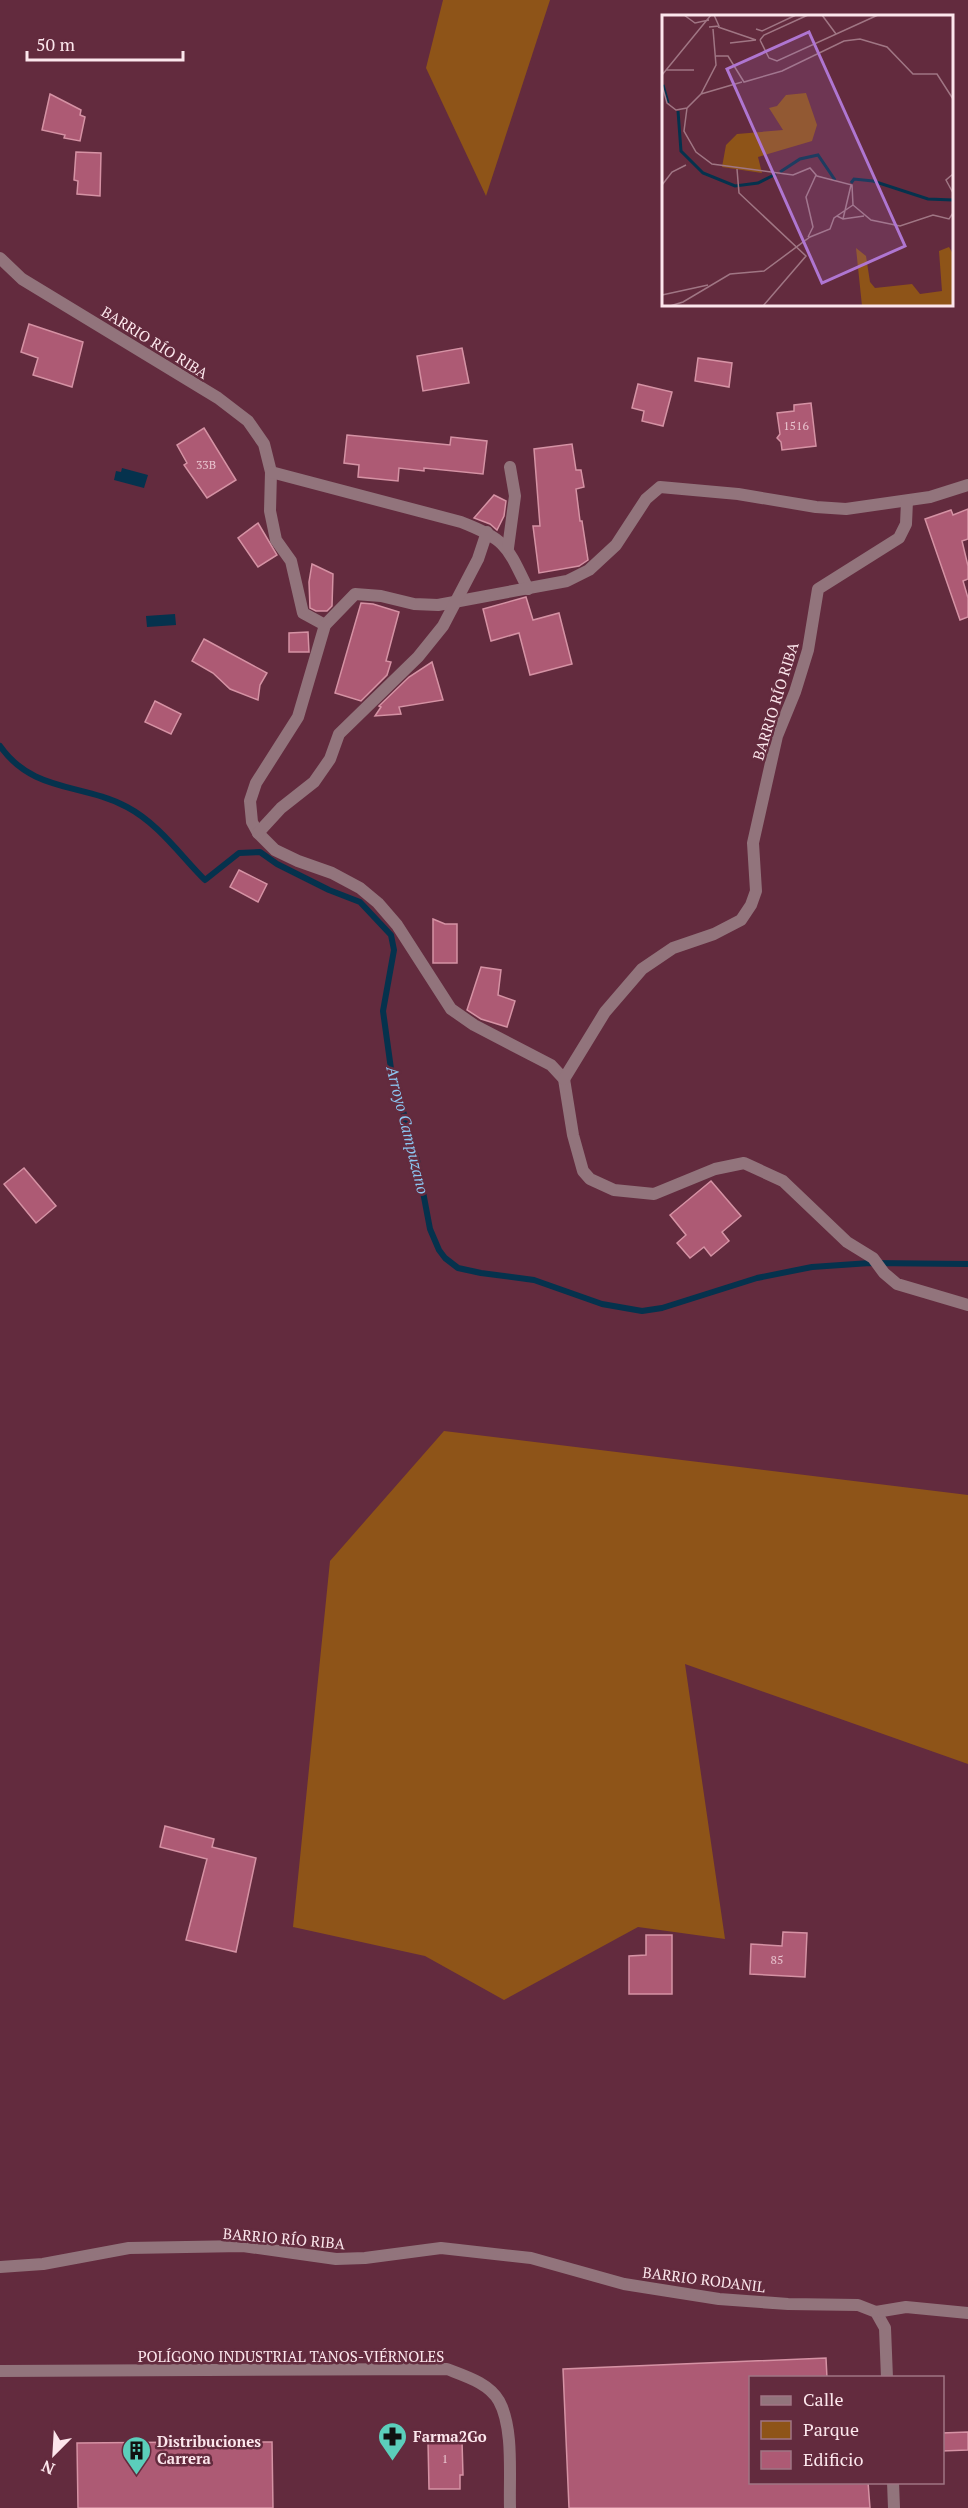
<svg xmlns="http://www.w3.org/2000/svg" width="968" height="2508" font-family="'PT Serif',serif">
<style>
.green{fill:#8e5418}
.water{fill:#05324d}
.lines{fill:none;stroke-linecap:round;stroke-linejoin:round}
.stream{stroke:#05324d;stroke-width:6}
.building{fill:#ad5a74;stroke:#d592a4;stroke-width:1.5}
.street{stroke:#92747c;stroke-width:12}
.labels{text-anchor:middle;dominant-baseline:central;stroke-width:5;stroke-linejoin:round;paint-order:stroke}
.number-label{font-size:12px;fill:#e8c3ce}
.street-label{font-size:15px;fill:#fce6ec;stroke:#632b3e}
.poi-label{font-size:15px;font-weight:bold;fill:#fce6ec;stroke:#632b3e;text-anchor:start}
.water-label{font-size:16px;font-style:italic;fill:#8dc7f2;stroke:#632b3e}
.inset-river{fill:none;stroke:#05324d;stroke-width:3}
.inset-road{fill:none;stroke:#a07684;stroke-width:1.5}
.view{fill:#af76d1;fill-opacity:0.15;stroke:#af76d1;stroke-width:3}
.inset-edge{fill:none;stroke:#fce6ec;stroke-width:3}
</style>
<rect width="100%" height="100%" fill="#632b3e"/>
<g class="green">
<polygon points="443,0 550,0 486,196 426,68"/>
<polygon points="444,1431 968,1495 968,1764 685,1664 725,1939 638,1927 504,2000 425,1956 293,1927 330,1561"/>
</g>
<g class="water">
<polygon points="122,468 148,475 144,488 114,480 116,471 121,472"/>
<polygon points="175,614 176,625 147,627 146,616"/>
</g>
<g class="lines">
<path class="stream" d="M0,746C33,793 82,783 127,807C159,824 180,855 205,880L239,853L260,852L277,864L329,890L360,902L391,935L394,950L383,1011L391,1069L417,1160L430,1229L439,1250L445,1258L458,1268L481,1273L534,1280L602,1304L642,1311L662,1308L757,1278L812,1267L870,1263L968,1264"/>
</g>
<g class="building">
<polygon points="50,94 81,110 80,115 85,117 80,141 64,138 65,135 42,130"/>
<polygon points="76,152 101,153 100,196 77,194 78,181 74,180"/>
<polygon points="29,324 83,342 72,387 33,375 38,358 21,352"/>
<polygon points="462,348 469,383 423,391 417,356"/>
<polygon points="698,358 732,363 729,387 695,381"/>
<polygon points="638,384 672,392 663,426 642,421 644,411 632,408"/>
<polygon points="811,403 816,446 782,450 781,442 777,438 780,434 777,413 794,411 794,405"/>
<polygon points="204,428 236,480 207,498 184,465 187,463 177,445"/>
<polygon points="347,435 450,445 451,437 487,441 483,474 424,468 424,471 399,468 398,481 358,477 359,465 344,463"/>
<polygon points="572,444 576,470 581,470 584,487 576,489 580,521 582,521 588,560 579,566 539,573 533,526 540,526 534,449"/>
<polygon points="494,495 506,501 504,516 497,530 490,524 474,518"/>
<polygon points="968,509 968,539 962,541 968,566 968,579 963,581 968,598 968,617 960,620 925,519 951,510 953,515"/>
<polygon points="258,523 277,555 258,567 238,538"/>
<polygon points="312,564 333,574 332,606 327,611 316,611 310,608 309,582"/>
<polygon points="526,597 533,620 559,613 572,664 530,675 519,633 491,641 483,609"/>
<polygon points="361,603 373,604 399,612 386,661 391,662 387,675 361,701 335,693"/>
<polygon points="308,632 309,652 289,652 289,633"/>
<polygon points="204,639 267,673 260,685 258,700 230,689 213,673 192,661"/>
<polygon points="432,662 443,700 399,707 401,714 375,716 381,707 379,706 409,677"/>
<polygon points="155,701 181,714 171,734 145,722"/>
<polygon points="239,870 267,884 258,902 230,887"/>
<polygon points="433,919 445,924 457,924 457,963 433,963"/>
<polygon points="481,967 501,970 498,995 515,1001 507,1027 481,1019 467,1010"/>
<polygon points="24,1168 56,1206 36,1223 4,1184"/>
<polygon points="711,1181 741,1216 722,1232 729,1241 711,1256 704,1247 690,1258 677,1243 686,1235 670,1215"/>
<polygon points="165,1826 214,1839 212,1847 256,1858 236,1952 186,1940 207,1859 160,1847"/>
<polygon points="783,1932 807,1933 805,1977 750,1974 751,1944 782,1946"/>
<polygon points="646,1935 672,1935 672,1994 629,1994 629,1956 646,1955"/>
<polygon points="826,2358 827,2378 750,2378 750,2482 868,2482 870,2508 569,2508 563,2369"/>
<polygon points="968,2432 968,2450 942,2451 942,2433"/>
<polygon points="439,2440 462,2441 463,2475 460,2475 460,2489 429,2489 428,2442"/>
<polygon points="195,2442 272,2442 273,2508 78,2508 77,2443"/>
</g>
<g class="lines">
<g class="street">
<polyline points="0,258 22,279 218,398 248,421 264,444 271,472 270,511 276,540 291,561 303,613 325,625"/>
<path d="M271,472L461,522C507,540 507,546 528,589"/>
<polyline points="968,485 930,497 846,509 816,507 738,494 660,487 646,499 616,545 589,570 567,581 438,605 414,604 381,596 355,594 325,625 298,717 256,783 250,801 252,822 258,833 275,850 298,861 332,873 360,888 378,903 397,925 451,1009 474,1025 551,1065 564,1079 573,1135 583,1171 590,1179 614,1190 654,1194 715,1169 744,1163 783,1181 847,1242 873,1258 884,1273 897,1284 968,1305"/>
<polyline points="508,548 515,496 510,467"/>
<polyline points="258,833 281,808 314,782 330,759 339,734 418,657 443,626 478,559 487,532"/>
<polyline points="564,1079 605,1012 642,969 673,948 714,934 741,920 751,905 756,891 753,843 777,736 795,692 808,650 818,589 899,538 906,524 907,501"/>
<polyline points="0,2267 43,2264 129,2248 243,2246 336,2259 365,2258 441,2248 531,2258 624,2284 719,2299 788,2304 858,2305 876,2312 885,2328 887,2378"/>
<polyline points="876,2312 906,2307 968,2313"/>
<path d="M0,2371L447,2369C465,2376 489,2383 499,2401C514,2428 509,2477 510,2508"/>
<polyline points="893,2482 894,2508"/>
</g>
</g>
<defs>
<symbol id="pharmacy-pin" viewBox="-11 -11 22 30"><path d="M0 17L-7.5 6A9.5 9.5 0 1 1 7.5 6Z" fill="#5bcebb" stroke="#632b3e"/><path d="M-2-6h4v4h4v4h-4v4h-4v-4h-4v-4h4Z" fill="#111"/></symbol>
<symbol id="building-pin" viewBox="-11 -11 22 30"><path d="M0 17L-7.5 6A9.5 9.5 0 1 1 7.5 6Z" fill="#5bcebb" stroke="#632b3e"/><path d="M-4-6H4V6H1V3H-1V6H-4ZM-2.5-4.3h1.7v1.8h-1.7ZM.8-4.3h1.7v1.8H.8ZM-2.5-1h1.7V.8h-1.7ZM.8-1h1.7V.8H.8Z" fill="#111"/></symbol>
</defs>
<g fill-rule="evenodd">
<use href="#pharmacy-pin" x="376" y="2420" width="33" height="45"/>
<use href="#building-pin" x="120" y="2434" width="33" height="45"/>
</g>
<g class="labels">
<g class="number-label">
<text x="796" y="425">1516</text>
<text x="206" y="464">33B</text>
<text x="777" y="1959">85</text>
<text x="445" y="2458">1</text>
</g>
<g class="street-label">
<text transform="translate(155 342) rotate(32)">BARRIO RÍO RIBA</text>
<text transform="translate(775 701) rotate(-73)">BARRIO RÍO RIBA</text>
<text transform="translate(284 2238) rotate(5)">BARRIO RÍO RIBA</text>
<text transform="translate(704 2279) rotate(7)">BARRIO RODANIL</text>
<text x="291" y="2356">POLÍGONO INDUSTRIAL TANOS-VIÉRNOLES</text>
</g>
<g class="poi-label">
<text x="413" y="2436">Farma2Go</text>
<text x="157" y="2441">Distribuciones<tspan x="157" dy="17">Carrera</tspan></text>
</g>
<g class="water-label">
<text transform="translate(408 1130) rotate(76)">Arroyo Campuzano</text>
</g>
</g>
<g transform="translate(662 15)">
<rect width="291" height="291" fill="#632b3e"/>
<path d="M144,78L155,110L150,126L96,142L100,158L60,152L64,130L75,119L121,115L107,93L115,91L124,80ZM287,232L291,239V291H200L194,233L204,241L208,267L213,273L250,269L258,279L280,276L277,236Z" fill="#8e5418"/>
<path class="inset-river" d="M1,70L6,88M16,96L19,136L41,158L73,171L96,168L114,159M118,157L138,144L156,140L173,165M189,168L192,164L211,166L266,184L291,185"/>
<path class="inset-road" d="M22,0L33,8L47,5M160,0L174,19M47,12L57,11L52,0M56,12L94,25M94,14L100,16L134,0M98,25L107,43L115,46L216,0M98,25L102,20L146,0M68,28L94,25M54,41H66L82,67L120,56L182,26L198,24L225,32L251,59H275L291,84M4,55H32M0,60L49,0M0,70L5,88L14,95L25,93L39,79L54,50L51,14M39,79L80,67M25,93L22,116L34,137L50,149L131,160L148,153L155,161L190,170L191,190L209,205L238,211L271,200L287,204L291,198M75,154L77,178L144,241L101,291M291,159L284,165L291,178M0,170L10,157L24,150M175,201L181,204L202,201M181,204L189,170M146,222L151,212L144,182L154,160M0,280L46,270M8,291L21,287L68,259L102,256L148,222L168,214L172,203L191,190"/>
<path class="view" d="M147,17L243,231L160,268L65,54Z"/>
<rect width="291" height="291" class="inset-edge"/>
</g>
<rect x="749" y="2376" width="195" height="108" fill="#632b3e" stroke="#a07684" stroke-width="1.5"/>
<rect x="761" y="2396" width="30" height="9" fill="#92747c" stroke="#a07684" stroke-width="1.5"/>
<text x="803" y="2406" font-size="18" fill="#fce6ec">Calle</text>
<rect x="761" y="2421" width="30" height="18" fill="#8e5418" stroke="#a07684" stroke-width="1.5"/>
<text x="803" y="2436" font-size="18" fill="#fce6ec">Parque</text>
<rect x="761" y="2451" width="30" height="18" fill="#ad5a74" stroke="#a07684" stroke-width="1.5"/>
<text x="803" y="2466" font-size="18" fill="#fce6ec">Edificio</text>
<g transform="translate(54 2454) rotate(204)" stroke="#632b3e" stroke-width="4.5" paint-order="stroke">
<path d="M0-4.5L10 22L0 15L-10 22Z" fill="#fce6ec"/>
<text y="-9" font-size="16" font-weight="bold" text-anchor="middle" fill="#fce6ec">N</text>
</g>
<path d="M27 51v9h156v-9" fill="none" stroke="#fce6ec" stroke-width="3"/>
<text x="36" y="51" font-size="18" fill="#fce6ec" stroke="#632b3e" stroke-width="4.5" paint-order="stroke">50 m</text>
</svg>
